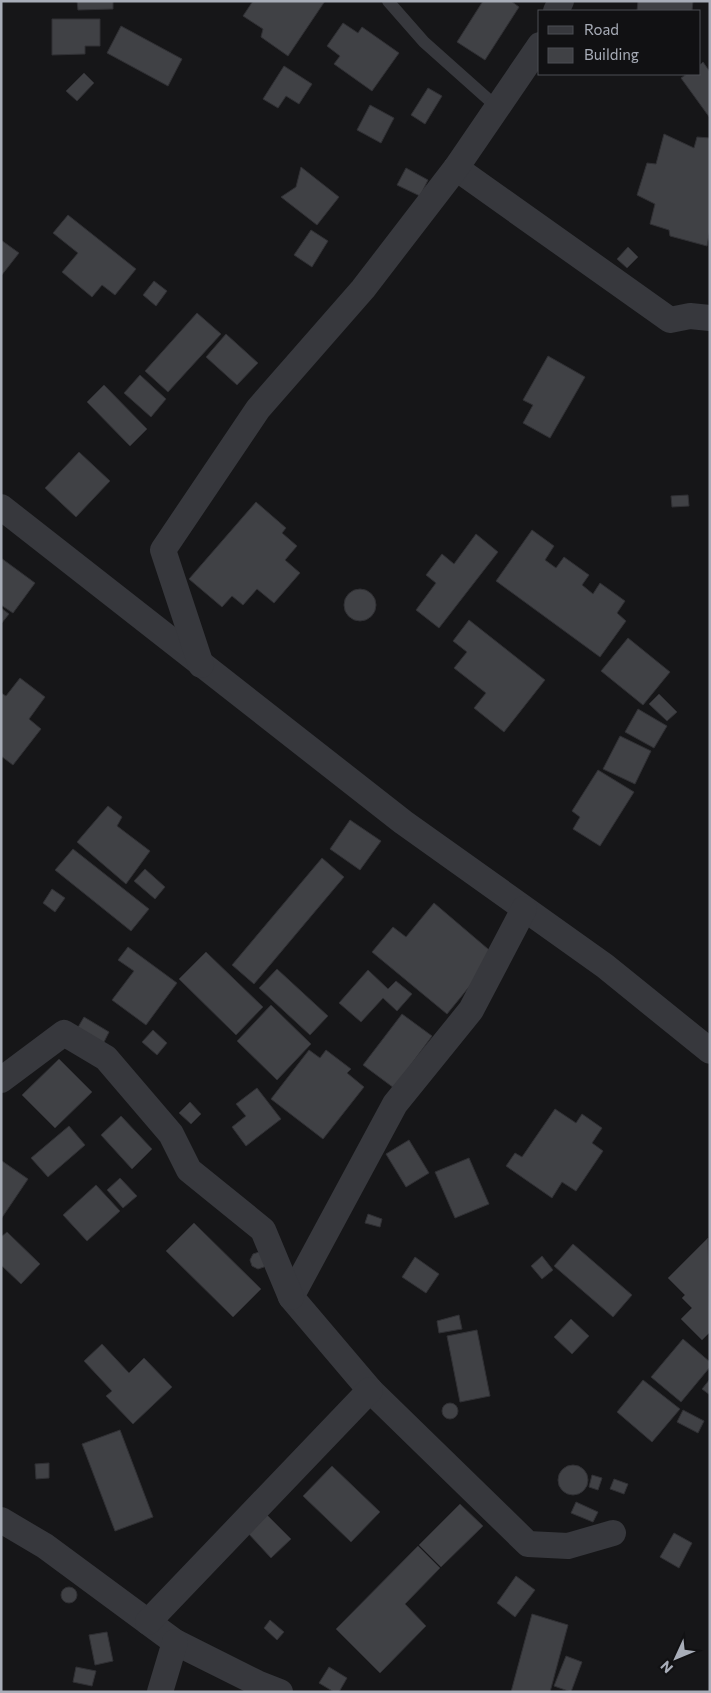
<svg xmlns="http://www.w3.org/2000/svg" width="711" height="1693" font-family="Commissioner,sans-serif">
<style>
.building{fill:#404145;stroke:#303034}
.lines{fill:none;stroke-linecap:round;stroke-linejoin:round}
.service{stroke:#37383d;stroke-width:12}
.minor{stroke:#37383d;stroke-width:26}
</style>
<rect width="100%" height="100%" fill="#161618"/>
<g class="building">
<polygon points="77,1 113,1 113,9 78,10"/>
<polygon points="253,1 325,1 288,56 261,37 263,29 243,16"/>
<polygon points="483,1 511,1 519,7 485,60 457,42"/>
<polygon points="638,1 693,1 692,11 637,11"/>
<polygon points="52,19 100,19 100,46 85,46 85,54 52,55"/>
<polygon points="343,23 358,33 362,27 399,53 372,91 334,64 340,56 327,46"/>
<polygon points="121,26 182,59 168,86 107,53"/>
<polygon points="703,62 710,72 710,118 681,78 687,74 700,74 700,65"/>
<polygon points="284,66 312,84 299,104 286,96 278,108 263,99"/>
<polygon points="84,73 94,83 77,101 66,91"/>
<polygon points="428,88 442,96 425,124 411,115"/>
<polygon points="370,105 394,118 381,143 357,130"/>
<polygon points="664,134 694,148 697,137 710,138 710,229 707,246 670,236 669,230 650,224 655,204 637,195 647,163 656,164"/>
<polygon points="301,167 339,197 317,225 281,197 296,187"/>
<polygon points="406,168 428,180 420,196 397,185"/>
<polygon points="68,215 136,269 115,295 102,285 92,297 62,272 78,253 53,233"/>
<polygon points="311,230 328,241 312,267 294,255"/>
<polygon points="1,240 19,253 1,276"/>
<polygon points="628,247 638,257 627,268 617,259"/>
<polygon points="154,281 167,291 156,306 143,295"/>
<polygon points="197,313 221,334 168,392 145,371"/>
<polygon points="226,334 258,363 237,385 206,357"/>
<polygon points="548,356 585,377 550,438 523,423 533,405 523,400"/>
<polygon points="140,375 166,399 151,417 124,393"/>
<polygon points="104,385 147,429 130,446 87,402"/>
<polygon points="79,452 110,481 76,517 45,488"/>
<polygon points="688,495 689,506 672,507 671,496"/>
<polygon points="256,502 286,528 282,533 297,546 285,560 300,573 274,603 257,589 243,605 232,596 222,607 189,579"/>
<polygon points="532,530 554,546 545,560 556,568 564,557 589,575 582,585 593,594 600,583 625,601 617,613 626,621 600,657 496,581"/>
<polygon points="476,534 498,552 439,628 416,610 436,583 426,575 442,554 454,564"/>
<polygon points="1,558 35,583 13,613 1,605"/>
<circle cx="360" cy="605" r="16"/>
<polygon points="1,608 9,614 1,624"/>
<polygon points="469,620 545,680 504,732 474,708 486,693 454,668 467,652 453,641"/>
<polygon points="628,638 670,672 643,705 601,671"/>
<polygon points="20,678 45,697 29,719 41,729 13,765 1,756 1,693 6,696"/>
<polygon points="659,694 677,712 667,721 649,704"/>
<polygon points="638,709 667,726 654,748 625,732"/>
<polygon points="620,736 651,751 635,784 603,769"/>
<polygon points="598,770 634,792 600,846 573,829 580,817 572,811"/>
<polygon points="108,806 122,817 117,826 150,851 126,884 77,842"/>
<polygon points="350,820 381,841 360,870 330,849"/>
<polygon points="73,849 149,909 131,931 55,870"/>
<polygon points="322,858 344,877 254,984 232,965"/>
<polygon points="145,869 165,887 155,899 134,881"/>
<polygon points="52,889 65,898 55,912 43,903"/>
<polygon points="434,903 495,955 447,1014 372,952 393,927 406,937"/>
<polygon points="128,947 177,983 146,1025 112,1000 134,971 118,960"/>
<polygon points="206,952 263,1007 236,1035 179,979"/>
<polygon points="277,969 328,1016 310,1035 259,988"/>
<polygon points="368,970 388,989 396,981 412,994 397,1011 383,998 361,1022 339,1003"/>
<polygon points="271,1005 311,1044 277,1080 237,1041"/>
<polygon points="402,1014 432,1036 394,1088 363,1065"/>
<polygon points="84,1017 109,1032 103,1044 77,1029"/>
<polygon points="153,1030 167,1043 157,1055 142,1042"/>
<polygon points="309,1050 320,1058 326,1050 351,1069 347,1073 364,1087 323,1139 271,1099"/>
<polygon points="59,1059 92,1092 55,1128 22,1095"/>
<polygon points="257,1088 281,1119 246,1146 232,1127 246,1116 236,1104"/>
<polygon points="190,1102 201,1114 191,1124 179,1113"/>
<polygon points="555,1109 576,1123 582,1114 602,1128 592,1143 603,1151 576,1191 562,1182 552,1198 506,1166 515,1153 522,1157"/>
<polygon points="121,1116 152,1149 132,1169 101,1135"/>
<polygon points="69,1126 85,1145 48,1177 31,1158"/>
<polygon points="409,1140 429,1173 406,1187 386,1154"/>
<polygon points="469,1158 489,1204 455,1218 435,1172"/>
<polygon points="2,1161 28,1179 1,1219 1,1162"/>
<polygon points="120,1178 137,1196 123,1208 107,1190"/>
<polygon points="96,1185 120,1211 87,1241 63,1215"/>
<polygon points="368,1214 382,1219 380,1227 365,1223"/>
<polygon points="194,1223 261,1289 233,1317 166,1251"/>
<polygon points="7,1232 40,1264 21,1284 1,1265 1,1237"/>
<polygon points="708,1238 710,1332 702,1340 681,1319 692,1308 682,1298 685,1295 668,1278"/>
<polygon points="573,1244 632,1295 613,1317 554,1266"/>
<polygon points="259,1252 267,1261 264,1267 258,1269 252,1266 250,1260 253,1254"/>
<polygon points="542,1256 553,1270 542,1279 531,1266"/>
<polygon points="415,1257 439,1274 426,1293 402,1277"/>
<polygon points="459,1315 462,1329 439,1333 437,1321"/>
<polygon points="571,1319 589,1336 572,1354 554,1337"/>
<polygon points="477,1330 490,1396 460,1402 447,1336"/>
<polygon points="683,1339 710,1362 710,1367 681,1402 651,1377"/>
<polygon points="102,1344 129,1373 144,1358 172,1387 133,1424 106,1396 112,1391 84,1361"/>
<polygon points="710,1379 710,1395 702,1389"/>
<polygon points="643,1380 680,1409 652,1442 617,1412"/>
<circle cx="450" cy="1411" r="8"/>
<polygon points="683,1410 704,1421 698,1433 677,1422"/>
<polygon points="120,1430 153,1517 115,1531 82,1444"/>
<polygon points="49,1463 49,1478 36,1479 35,1464"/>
<circle cx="573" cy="1480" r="15"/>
<polygon points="332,1466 380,1512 351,1542 303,1496"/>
<polygon points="592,1475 602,1478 598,1490 589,1487"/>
<polygon points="614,1479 628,1484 624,1494 610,1489"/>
<polygon points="576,1502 598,1512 593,1522 571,1513"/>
<polygon points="460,1504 483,1526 441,1567 419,1545"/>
<polygon points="266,1514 291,1539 271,1558 247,1532"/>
<polygon points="674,1533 692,1543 679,1568 660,1557"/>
<polygon points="418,1546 440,1568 405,1604 426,1626 380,1673 336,1629"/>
<polygon points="516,1576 535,1590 515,1617 497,1603"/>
<circle cx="69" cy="1595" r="8"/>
<polygon points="532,1614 568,1625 550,1692 511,1692"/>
<polygon points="270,1620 284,1632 277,1640 264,1628"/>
<polygon points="107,1632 113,1661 95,1665 89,1635"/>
<polygon points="566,1656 582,1662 571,1692 554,1686"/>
<polygon points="76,1667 96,1671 92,1686 73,1682"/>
<polygon points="329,1667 347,1678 339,1692 334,1692 319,1683"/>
</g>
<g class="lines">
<polyline class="service" points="388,1 424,42 498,108"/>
<g class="minor">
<polyline points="556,11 561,1"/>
<polyline points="456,168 670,320 690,316 710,318"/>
<polyline points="1,507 403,822 605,966 710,1051"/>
<polyline points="201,665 163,550 258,409 363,289 456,168 540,45"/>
<polyline points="524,909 471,1010 395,1104 291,1297 370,1390 528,1544 568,1546 613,1533"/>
<polyline points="1,1080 64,1033 106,1058 171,1134 189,1170 263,1230 291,1297"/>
<polyline points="1,1520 45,1546 175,1642 257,1683 280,1692"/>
<polyline points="148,1622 370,1390"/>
<polyline points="160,1692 175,1642"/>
</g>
</g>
<rect width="711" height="1693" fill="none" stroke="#a8adb8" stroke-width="5"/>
<rect x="538" y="10" width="162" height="65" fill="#111113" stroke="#4d4f55"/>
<rect x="548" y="26" width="25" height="8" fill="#37383d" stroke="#4d4f55"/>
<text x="584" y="35" font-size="15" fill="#a8adb8">Road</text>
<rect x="548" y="48" width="25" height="15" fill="#404145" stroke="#4d4f55"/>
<text x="584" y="60" font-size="15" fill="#a8adb8">Building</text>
<g transform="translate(676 1658) rotate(226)" stroke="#111113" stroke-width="4" paint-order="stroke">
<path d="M0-4L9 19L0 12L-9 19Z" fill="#a8adb8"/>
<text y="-8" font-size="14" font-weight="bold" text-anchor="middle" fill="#a8adb8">N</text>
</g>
</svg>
